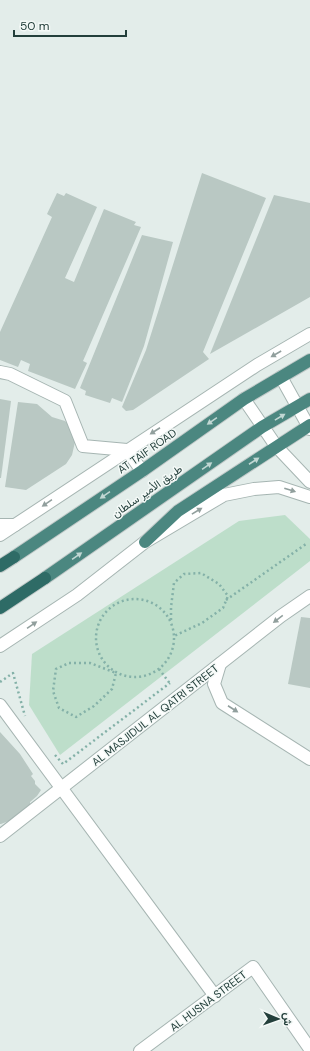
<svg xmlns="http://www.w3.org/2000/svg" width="310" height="1051" font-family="'DM Sans',Vazirmatn,sans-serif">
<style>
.green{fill:#bddeca}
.building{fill:#b9c8c3}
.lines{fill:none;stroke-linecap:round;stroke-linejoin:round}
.minor-casing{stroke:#a6b5b2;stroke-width:14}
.tertiary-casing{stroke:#a6b5b2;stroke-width:14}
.trunk-casing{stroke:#c1c9c8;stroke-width:14}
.motorway-casing{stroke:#c1c9c8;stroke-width:14}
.path{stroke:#84b1a8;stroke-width:2.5;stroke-dasharray:2 3;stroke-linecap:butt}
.minor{stroke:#fff;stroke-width:12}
.tertiary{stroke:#fff;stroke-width:12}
.trunk{stroke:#4b8780;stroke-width:12}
.motorway{stroke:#2e6b66;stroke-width:12}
.oneway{fill:#919f9d}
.oneway2{fill:#c1d7d3}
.labels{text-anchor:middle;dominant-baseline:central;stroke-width:3;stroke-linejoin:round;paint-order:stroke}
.street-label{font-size:11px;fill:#233f3b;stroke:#f4f9f7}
</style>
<rect width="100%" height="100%" fill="#e3edea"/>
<polygon class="green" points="285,515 310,539 310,561 60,755 29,705 32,654 239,521"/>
<g class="building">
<polygon points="202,173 266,198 203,352 209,359 133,410 126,411 122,407 146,350"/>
<polygon points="57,193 64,196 66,193 97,207 65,278 74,282 104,209 136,222 134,225 141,227 83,361 87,363 75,389 28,371 30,364 21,360 18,367 0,360 0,332 52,217 47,214"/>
<polygon points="274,195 310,203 310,297 210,354"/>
<polygon points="142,235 173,242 144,346 122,402 112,398 110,403 85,395 86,391 80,388"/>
<polygon points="0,399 11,401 1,478 0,478"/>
<polygon points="18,402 37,404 52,417 65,421 74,431 75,442 72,455 66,464 26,490 5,487"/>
<polygon points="301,617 310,618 310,688 288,684"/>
<polygon points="0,732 20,754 33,774 31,776 35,781 35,784 41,790 37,796 30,802 30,805 14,819 1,824 0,824"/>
</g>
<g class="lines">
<defs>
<g id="minor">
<polyline points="0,372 10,374 65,401 83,446 127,450 142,471"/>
<polyline points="0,525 15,525"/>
<polyline points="220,664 214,684 222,703 310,759"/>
<polyline points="0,705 215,996"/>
<polyline points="0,836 281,616 310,596"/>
<polyline points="140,1051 253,967 310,1049"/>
</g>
<g id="tertiary">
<polyline points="281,377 310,429"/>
<polyline points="244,399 276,446 310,482"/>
<polyline points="0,535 257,365 310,334"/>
<polyline points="0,646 77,595 145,542 224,495 254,489 279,487 310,497"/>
</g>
<g id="trunk">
<polyline points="145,542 178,511 310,425"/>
<polyline points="14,557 142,471 244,399 310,360"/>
<polyline points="45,578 262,427 310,399"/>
</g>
<g id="motorway">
<polyline points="0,566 14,557"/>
<polyline points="0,608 45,578"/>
</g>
</defs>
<use href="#minor" class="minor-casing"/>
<use href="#tertiary" class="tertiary-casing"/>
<use href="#trunk" class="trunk-casing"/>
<use href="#motorway" class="motorway-casing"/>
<g class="path">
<circle cx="135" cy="638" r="39"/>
<polyline points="226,600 306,544"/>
<polyline points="171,620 171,607 174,583 184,574 201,573 219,584 228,596 223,608 202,623 174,636"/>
<polygon points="69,663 90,663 116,673 112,689 94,706 76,717 59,708 53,691 56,669"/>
<polyline points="159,669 171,685"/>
<polyline points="0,682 13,673 25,716"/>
<polyline points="55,755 63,764 170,683"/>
</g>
<use href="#minor" class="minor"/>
<use href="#tertiary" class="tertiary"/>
<use href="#trunk" class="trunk"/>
<use href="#motorway" class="motorway"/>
</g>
<defs><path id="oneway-solid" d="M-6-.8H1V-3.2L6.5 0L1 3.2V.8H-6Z"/></defs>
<g class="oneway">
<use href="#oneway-solid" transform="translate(276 354) rotate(150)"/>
<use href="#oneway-solid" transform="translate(155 431) rotate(147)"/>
<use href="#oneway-solid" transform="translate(290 490) rotate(18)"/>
<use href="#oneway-solid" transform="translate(47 503) rotate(146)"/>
<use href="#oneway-solid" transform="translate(197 511) rotate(-31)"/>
<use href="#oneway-solid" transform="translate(278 619) rotate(143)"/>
<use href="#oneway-solid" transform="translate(32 625) rotate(-34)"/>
<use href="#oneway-solid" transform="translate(233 709) rotate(33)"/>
</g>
<g class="oneway2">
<use href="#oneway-solid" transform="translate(280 417) rotate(-31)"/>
<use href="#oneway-solid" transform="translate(212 421) rotate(145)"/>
<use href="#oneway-solid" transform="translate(254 461) rotate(-33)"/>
<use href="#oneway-solid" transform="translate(207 466) rotate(-35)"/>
<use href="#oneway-solid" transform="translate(105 495) rotate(146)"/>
<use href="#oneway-solid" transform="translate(77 556) rotate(-35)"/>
</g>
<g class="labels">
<g class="street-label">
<text transform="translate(147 451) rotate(-35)">AT TAIF ROAD</text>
<text transform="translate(147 491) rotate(-35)">طريق الأمير سلطان</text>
<text transform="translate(155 715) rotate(-38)">AL MASJIDUL AL QATRI STREET</text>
<text transform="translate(208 1001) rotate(-37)">AL HUSNA STREET</text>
</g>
</g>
<g transform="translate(278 1019) rotate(92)" stroke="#f4f9f7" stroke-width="3" paint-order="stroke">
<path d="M0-3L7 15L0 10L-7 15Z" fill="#233f3b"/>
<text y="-6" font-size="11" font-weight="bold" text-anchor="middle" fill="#233f3b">ش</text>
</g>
<path d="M14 30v6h112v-6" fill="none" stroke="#233f3b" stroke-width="2"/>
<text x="20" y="30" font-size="12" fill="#233f3b" stroke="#f4f9f7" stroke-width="3" paint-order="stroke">50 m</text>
</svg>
